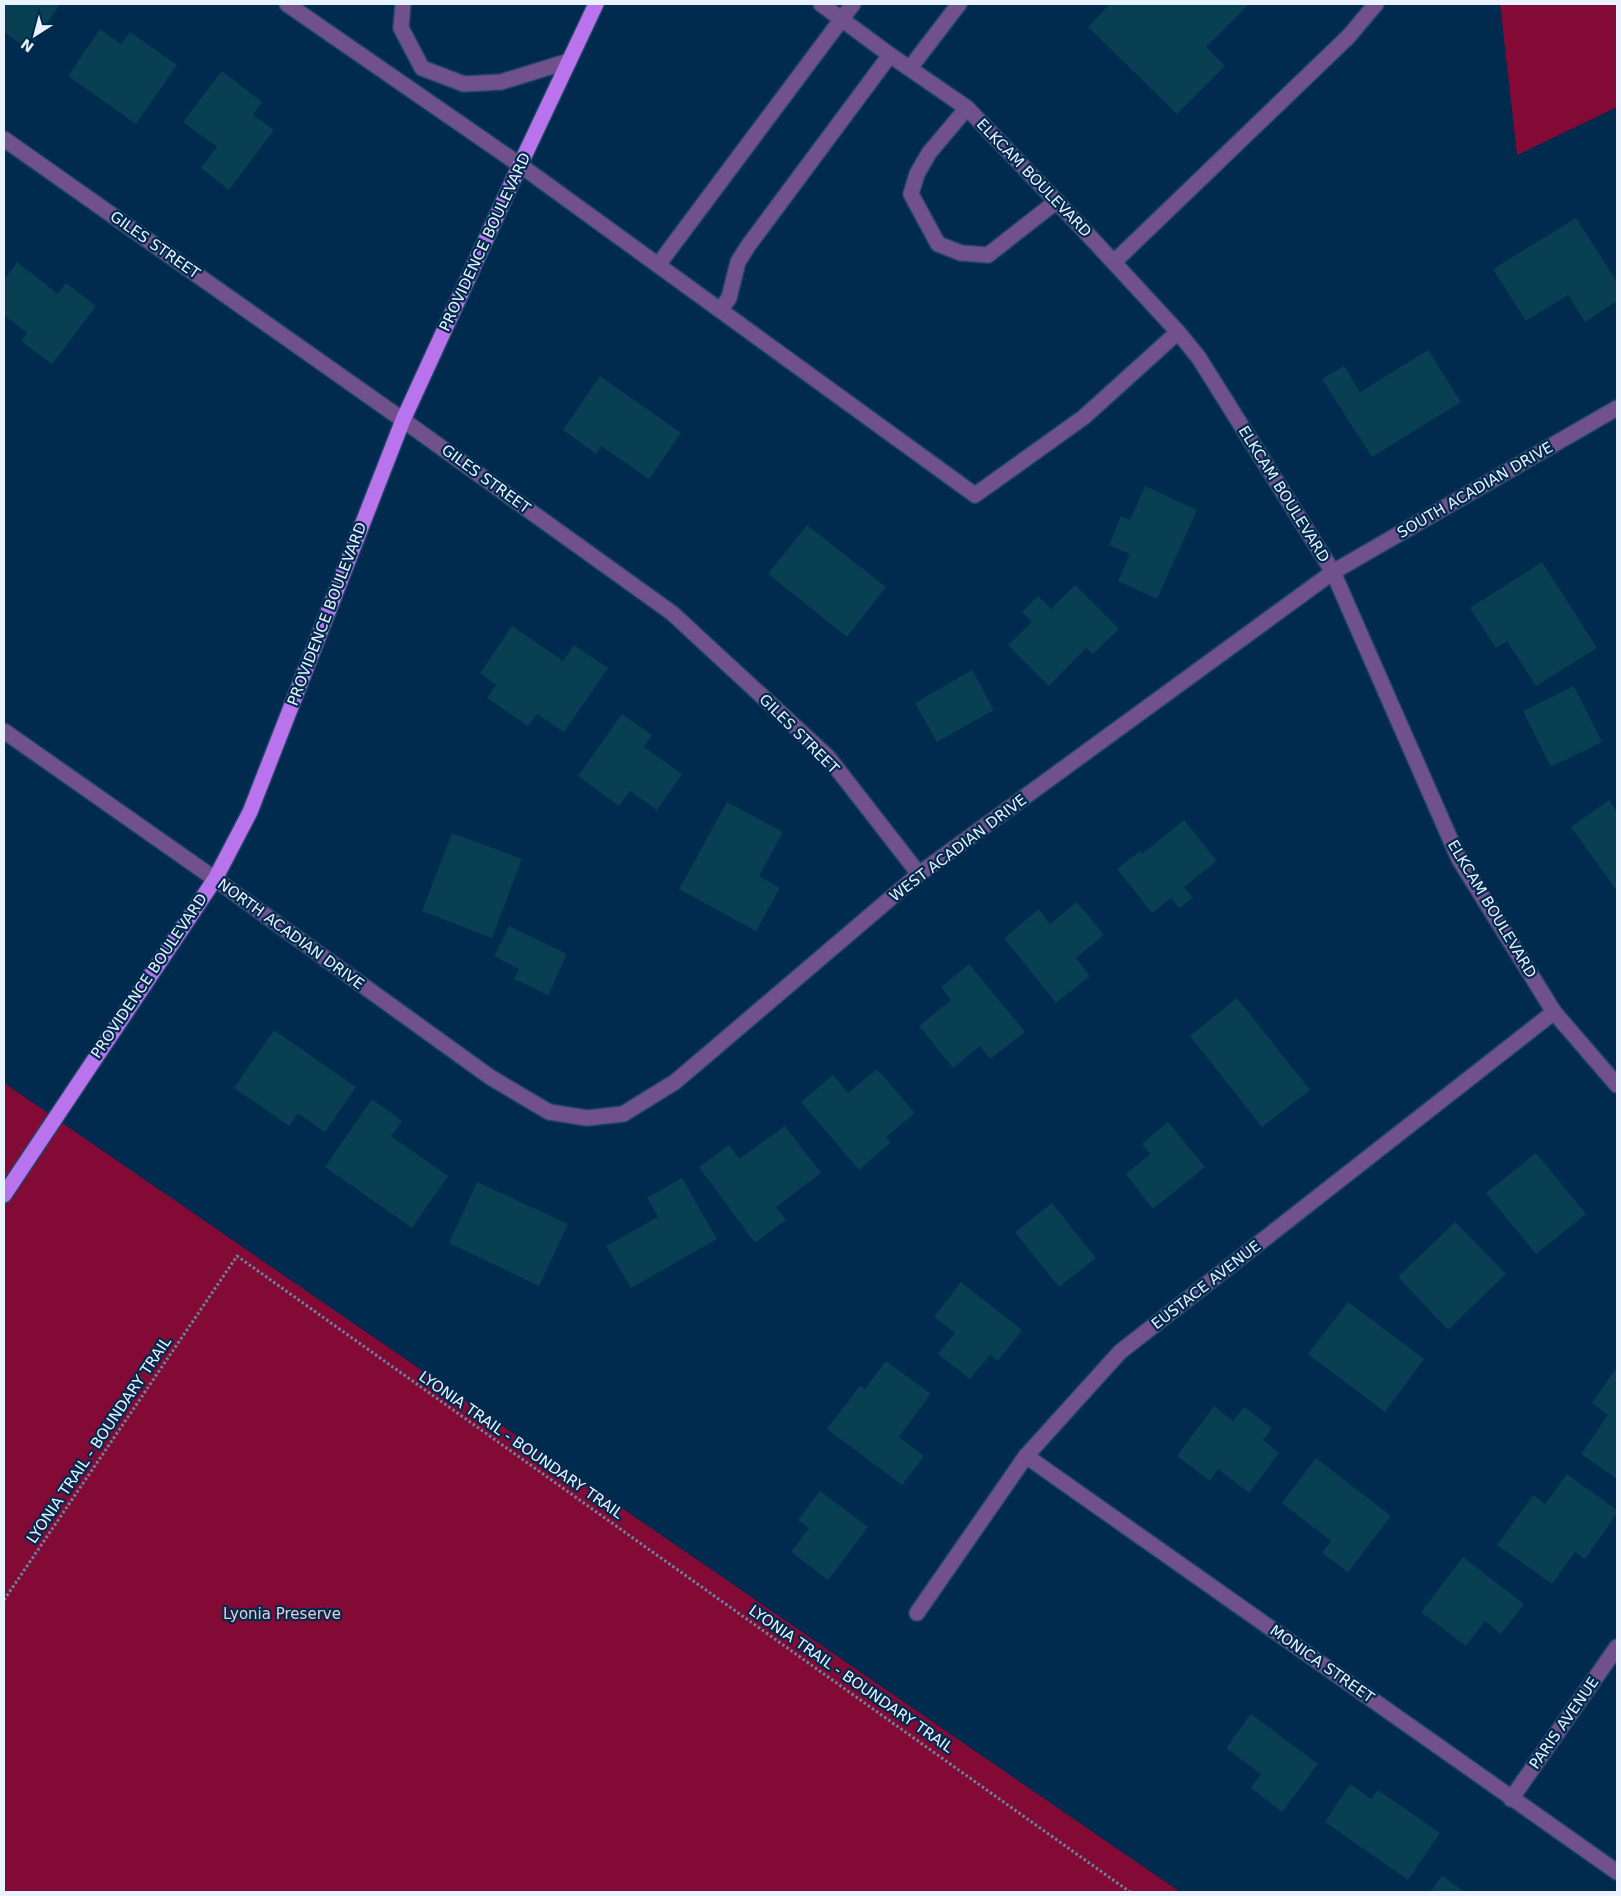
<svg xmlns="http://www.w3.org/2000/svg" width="1621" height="1896" font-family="'DejaVu Sans',sans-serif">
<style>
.green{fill:#830a35}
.building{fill:#083f53}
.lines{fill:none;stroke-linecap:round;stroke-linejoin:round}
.minor-casing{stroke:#204667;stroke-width:18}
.major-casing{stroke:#204667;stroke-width:18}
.path{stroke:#68849e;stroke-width:3;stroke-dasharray:2.5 2.5;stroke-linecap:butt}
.minor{stroke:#71518b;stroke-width:15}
.major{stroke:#b973ed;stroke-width:15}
.labels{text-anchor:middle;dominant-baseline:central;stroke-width:4.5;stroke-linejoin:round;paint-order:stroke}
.street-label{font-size:15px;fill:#e8f3ff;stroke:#002a4e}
.park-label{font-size:15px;fill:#edccd1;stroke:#002a4e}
</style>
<rect width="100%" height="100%" fill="#002a4e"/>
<g class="green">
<polygon points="1500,4 1617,4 1617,107 1517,155"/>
<polygon points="4,1083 1180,1892 4,1892"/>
</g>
<g class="building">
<polygon points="4,4 60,4 29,50 4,32"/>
<polygon points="1110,4 1249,4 1206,47 1225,66 1177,114 1088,27"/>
<polygon points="100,29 121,44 130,32 177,65 136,124 68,76"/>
<polygon points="222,71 262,102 253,115 274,130 229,190 201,168 217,147 183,122"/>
<polygon points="1576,218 1617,282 1617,301 1585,322 1568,295 1526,321 1493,269"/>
<polygon points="17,262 58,294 66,283 96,306 52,364 21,341 27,333 4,315 4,280"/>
<polygon points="1428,350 1461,402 1372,457 1322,379 1344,366 1360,392"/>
<polygon points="600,376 681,433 649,479 601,446 596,454 563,430"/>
<polygon points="1145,486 1197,510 1157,599 1118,581 1130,554 1109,545 1121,516 1130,520"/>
<polygon points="807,525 886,587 847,637 768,574"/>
<polygon points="1542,562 1597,648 1536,686 1507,641 1496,648 1470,608"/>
<polygon points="1075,585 1119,629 1093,654 1086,648 1049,686 1008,645 1032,622 1022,612 1038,596 1051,609"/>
<polygon points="512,626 563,661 574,645 608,668 564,732 537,714 528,726 487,698 496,685 480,673"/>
<polygon points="972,670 994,710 937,742 915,703"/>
<polygon points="1574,686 1602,742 1551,767 1523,711"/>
<polygon points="622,714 652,735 644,747 682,774 657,810 630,791 619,806 578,776"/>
<polygon points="1609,800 1617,812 1617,891 1571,827"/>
<polygon points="727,802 783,832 759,876 780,888 756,931 679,889"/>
<polygon points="1184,820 1217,861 1184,887 1193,898 1179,908 1171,898 1152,913 1117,869 1140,851 1142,854"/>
<polygon points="452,833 522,859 492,938 422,911"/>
<polygon points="1077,902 1104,935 1076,958 1090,976 1056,1003 1004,938 1039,909 1050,924"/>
<polygon points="509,926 567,954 548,995 514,979 519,969 494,956"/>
<polygon points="969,964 1025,1032 990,1059 980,1046 953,1068 919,1026 951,1000 941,987"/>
<polygon points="1237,998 1310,1090 1262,1127 1190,1036"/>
<polygon points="274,1030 356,1087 325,1132 298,1113 289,1126 234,1088"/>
<polygon points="877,1069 915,1113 886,1137 891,1142 859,1170 801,1102 833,1075 848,1093"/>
<polygon points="372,1099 402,1121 391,1136 448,1176 412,1228 325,1167"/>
<polygon points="1168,1122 1205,1167 1153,1209 1126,1174 1150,1154 1142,1144"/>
<polygon points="785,1126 821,1173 776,1207 786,1220 755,1243 699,1167 729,1145 739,1159"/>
<polygon points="1536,1153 1586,1214 1536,1254 1486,1193"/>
<polygon points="682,1178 717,1239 631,1288 606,1246 658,1217 647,1198"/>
<polygon points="477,1182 568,1224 539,1286 449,1243"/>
<polygon points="1052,1203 1096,1258 1059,1287 1015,1232"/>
<polygon points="1455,1222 1506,1274 1448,1330 1398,1277"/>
<polygon points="961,1282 1022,1330 998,1361 990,1355 970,1379 938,1354 955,1333 934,1317"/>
<polygon points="1348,1302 1424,1359 1385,1412 1308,1354"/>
<polygon points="886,1361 931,1394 899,1437 924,1456 902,1485 827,1429 860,1386 865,1389"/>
<polygon points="1617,1367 1617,1479 1581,1454 1608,1415 1592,1403"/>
<polygon points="1214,1406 1233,1421 1244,1407 1272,1428 1263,1440 1279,1453 1249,1493 1218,1469 1210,1481 1177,1456"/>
<polygon points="1316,1458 1391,1516 1348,1572 1322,1553 1331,1541 1282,1503"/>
<polygon points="1567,1474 1617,1510 1617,1513 1585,1559 1575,1552 1552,1584 1497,1545 1533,1495 1545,1504"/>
<polygon points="820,1491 868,1527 828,1580 791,1552 809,1528 798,1520"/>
<polygon points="1463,1557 1524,1604 1501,1634 1485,1621 1466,1646 1421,1612"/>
<polygon points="1251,1714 1318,1764 1282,1812 1251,1788 1261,1774 1226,1748"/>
<polygon points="1350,1784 1371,1799 1378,1790 1440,1833 1408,1880 1325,1822"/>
<polygon points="1442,1876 1465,1892 1430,1892"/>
</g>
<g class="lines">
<defs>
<g id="minor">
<polyline points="287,4 520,165 975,495 1084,417 1178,332"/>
<polyline points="403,4 401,28 422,68 464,84 501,82 569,61"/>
<polyline points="821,4 890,55 967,108 1081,227 1178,332 1199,358 1333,572 1459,859 1554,1012 1617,1085"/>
<polyline points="910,68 959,4"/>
<polyline points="967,108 929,153 917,174 911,194 938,244 961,253 988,255 1057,201"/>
<polyline points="4,139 403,420 672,613 828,757 919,874"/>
<polyline points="1114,262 1349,36 1376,4"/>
<polyline points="658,265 853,4"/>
<polyline points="720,310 729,298 738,262 748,246 890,55"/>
<polyline points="4,731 215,879 490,1077 549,1112 587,1118 623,1114 675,1082 919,874 1333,572 1617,408"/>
<polyline points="1026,1456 1617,1872"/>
<polyline points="917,1613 1026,1456 1120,1352 1554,1012"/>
<polyline points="1511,1799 1617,1647"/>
</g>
<polyline id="major" points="4,1195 215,879 250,812 403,420 520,165 596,4"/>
</defs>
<use href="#minor" class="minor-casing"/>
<use href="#major" class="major-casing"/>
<polyline class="path" points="4,1600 237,1256 1130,1892"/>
<use href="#minor" class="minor"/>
<use href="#major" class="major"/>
</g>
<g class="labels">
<g class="street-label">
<text transform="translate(1034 178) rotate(46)">ELKCAM BOULEVARD</text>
<text transform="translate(485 242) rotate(-65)">PROVIDENCE BOULEVARD</text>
<text transform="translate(155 245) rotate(35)">GILES STREET</text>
<text transform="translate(486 479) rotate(36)">GILES STREET</text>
<text transform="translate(1475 490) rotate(-30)">SOUTH ACADIAN DRIVE</text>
<text transform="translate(1284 494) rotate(58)">ELKCAM BOULEVARD</text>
<text transform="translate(327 614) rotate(-69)">PROVIDENCE BOULEVARD</text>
<text transform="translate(799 734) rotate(45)">GILES STREET</text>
<text transform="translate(958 848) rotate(-37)">WEST ACADIAN DRIVE</text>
<text transform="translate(1492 909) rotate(59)">ELKCAM BOULEVARD</text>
<text transform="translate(291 934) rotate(36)">NORTH ACADIAN DRIVE</text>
<text transform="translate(149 976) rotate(-56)">PROVIDENCE BOULEVARD</text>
<text transform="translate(1206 1285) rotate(-38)">EUSTACE AVENUE</text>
<text transform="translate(99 1440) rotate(-56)">LYONIA TRAIL - BOUNDARY TRAIL</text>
<text transform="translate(521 1445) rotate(35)">LYONIA TRAIL - BOUNDARY TRAIL</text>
<text transform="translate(1322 1664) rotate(35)">MONICA STREET</text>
<text transform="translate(851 1679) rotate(35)">LYONIA TRAIL - BOUNDARY TRAIL</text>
<text transform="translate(1564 1723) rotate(-55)">PARIS AVENUE</text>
</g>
<g class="park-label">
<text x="282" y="1614">Lyonia Preserve</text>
</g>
</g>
<rect width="1621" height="1896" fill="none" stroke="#e8f3ff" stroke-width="10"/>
<g transform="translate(35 35) rotate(216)" stroke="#002a4e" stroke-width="4" paint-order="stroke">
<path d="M0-4L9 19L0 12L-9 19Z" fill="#e8f3ff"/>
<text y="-8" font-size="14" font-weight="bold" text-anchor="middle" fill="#e8f3ff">N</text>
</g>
</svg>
